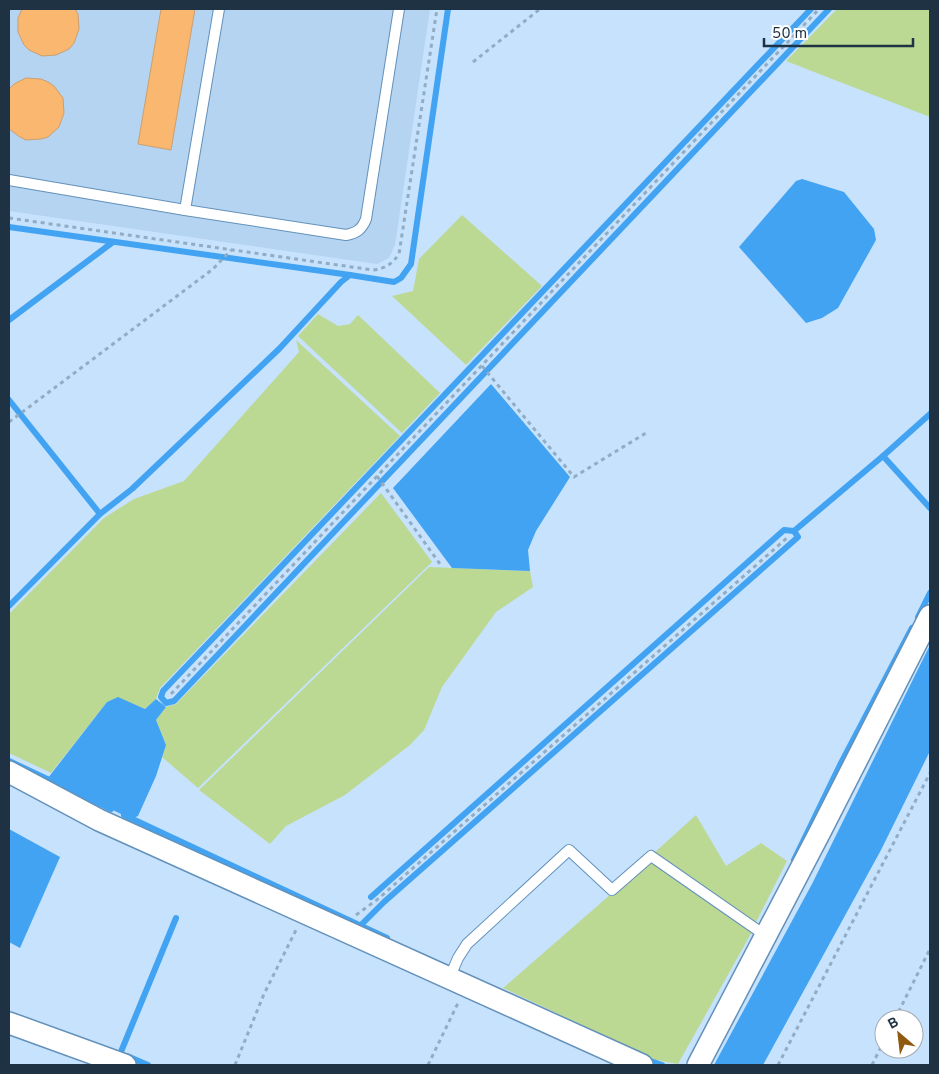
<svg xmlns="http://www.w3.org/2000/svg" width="939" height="1074" font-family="Overpass,sans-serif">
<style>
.built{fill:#b4d4f1}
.green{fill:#bcd994}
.water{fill:#42a3f2}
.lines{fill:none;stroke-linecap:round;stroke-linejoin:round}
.stream{stroke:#42a3f2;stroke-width:6}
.building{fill:#f9b76f;stroke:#cb9f71}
.lane-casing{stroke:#6391ba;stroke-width:12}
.street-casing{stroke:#6391ba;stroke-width:24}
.path{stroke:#92acc4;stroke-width:3;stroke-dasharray:4 4;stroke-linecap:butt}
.lane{stroke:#fff;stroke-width:10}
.street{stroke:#fff;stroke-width:21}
</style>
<rect width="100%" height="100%" fill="#c6e2fd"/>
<polygon class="built" points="9,9 430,9 395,245 389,258 377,264 9,211"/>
<g class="green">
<polygon points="837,9 930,9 930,117 786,61"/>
<polygon points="462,215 542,286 466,365 392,296 413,291 419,259"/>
<polygon points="318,314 338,326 350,324 358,315 440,393 402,433 298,336"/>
<polygon points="296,340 400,436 160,688 156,699 145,709 118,698 107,702 51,773 9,753 9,614 104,518 134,499 184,481 299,352"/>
<polygon points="381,493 432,562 198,788 162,757 166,745 156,720 166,707 176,704"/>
<polygon points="429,567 530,571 533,587 496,612 442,687 424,730 410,745 345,795 286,826 270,844 199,790"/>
<polygon points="696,815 726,866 761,843 787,861 755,924 654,853"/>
<polygon points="650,860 753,930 678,1064 656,1060 503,988"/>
</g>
<g class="water">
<polygon points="802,179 844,192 874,229 876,240 838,308 822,318 806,323 739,247 796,181"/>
<polygon points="491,384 570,477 536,531 528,550 530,571 452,568 393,488"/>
<polygon points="930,645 930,751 881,850 763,1065 714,1065 812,884"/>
<polygon points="118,697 145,709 156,699 166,707 156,720 166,745 156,776 138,816 131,819 48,778 107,702"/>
<polygon points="9,829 60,857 20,948 9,942"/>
</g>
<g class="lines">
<g class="stream">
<polyline points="811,9 163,691 161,697 166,703 174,701 829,9"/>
<polyline points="9,227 350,275"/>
<polyline points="9,320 113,242"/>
<polyline points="9,400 100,514"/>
<polyline points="883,456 930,508"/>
<polyline points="794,531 883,456 930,414"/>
<polyline points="9,606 100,514 132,489 279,349 341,282 350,275 394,282 401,278 411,264 448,9"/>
<polyline points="918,617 930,593"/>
<polyline points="9,761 111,809"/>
<polyline points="124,815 387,938"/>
<polyline points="794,860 840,765 912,628"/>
<polyline points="360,926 384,902 798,537 794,531 784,530 371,897"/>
<polyline points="127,1056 148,1065"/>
<polyline points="118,1059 176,918"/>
<polyline points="645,1059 662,1065"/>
</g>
</g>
<g class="building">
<polygon points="22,9 75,9 78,14 79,29 74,43 69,49 56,55 42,56 29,50 24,45 18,32 18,18"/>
<polygon points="161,9 195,9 171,150 138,144"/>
<polygon points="26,78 41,79 48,82 54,86 63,98 64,113 59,127 48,137 41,139 26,140 20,137 9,129 9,89 14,84"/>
</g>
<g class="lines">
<defs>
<g id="lane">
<path d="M9,180L185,210L346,235C357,233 362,229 366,219L399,9"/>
<polyline points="185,210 219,9"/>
<polyline points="449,979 458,958 467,944 569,850 612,890 651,856 766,936"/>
</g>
<g id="street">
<polyline points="9,772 99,820 642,1065"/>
<polyline points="9,1023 125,1065"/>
<polyline points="698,1065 820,832 930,616"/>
</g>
</defs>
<use href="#lane" class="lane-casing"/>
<use href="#street" class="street-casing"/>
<g class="path">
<polyline points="473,62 540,9"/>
<path d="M9,218L373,270C386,268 392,264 399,254L437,9"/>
<polyline points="482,366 574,477 646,433"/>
<polyline points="9,422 213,269 231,250"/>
<polyline points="377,476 440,564"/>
<polyline points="171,694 819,9"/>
<polyline points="356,915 378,899 788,537"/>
<polyline points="895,1019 930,949"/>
<polyline points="235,1065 264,994 296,930"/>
<polyline points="428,1065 458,1003"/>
<polyline points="778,1065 930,773"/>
<polyline points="872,1065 884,1041"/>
</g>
<use href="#lane" class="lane"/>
<use href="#street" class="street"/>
</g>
<rect width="939" height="1074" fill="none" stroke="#1f3244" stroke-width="20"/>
<g transform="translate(899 1034) rotate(332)"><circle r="24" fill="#ffffff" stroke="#a5adb4"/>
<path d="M0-4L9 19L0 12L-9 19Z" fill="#8f590e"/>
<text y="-8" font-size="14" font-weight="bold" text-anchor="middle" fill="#1f3244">B</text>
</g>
<path d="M764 38v8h149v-8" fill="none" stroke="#1f3244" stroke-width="2.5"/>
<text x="772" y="38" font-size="15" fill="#1f3244" stroke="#ffffff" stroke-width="4" paint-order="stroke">50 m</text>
</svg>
